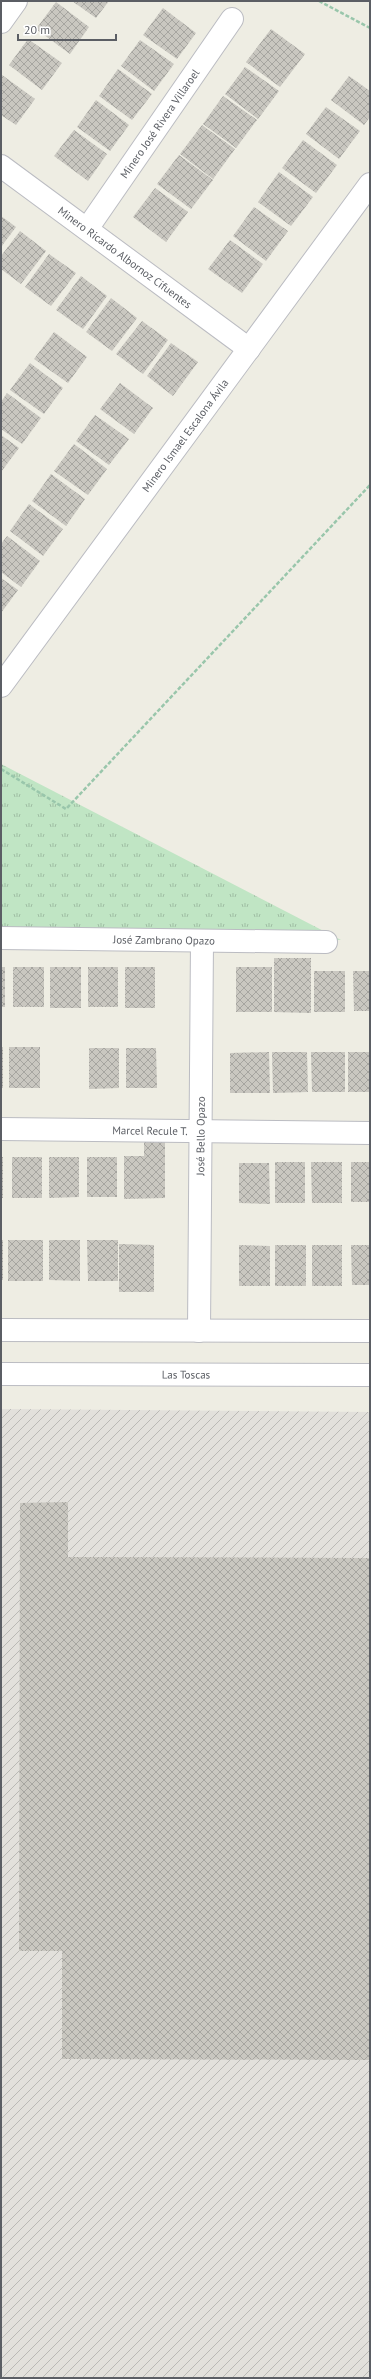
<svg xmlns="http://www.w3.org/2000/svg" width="371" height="2379" font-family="'PT Sans',sans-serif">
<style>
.industrial{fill:url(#industrial-furrows)}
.grass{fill:url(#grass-tufts)}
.building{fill:url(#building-cross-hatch)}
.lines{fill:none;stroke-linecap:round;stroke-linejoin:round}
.minor-casing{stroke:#bbbcc2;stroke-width:24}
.tertiary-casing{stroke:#bbbcc2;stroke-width:24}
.path{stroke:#99c6ab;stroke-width:2.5;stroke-dasharray:4 2;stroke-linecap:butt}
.minor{stroke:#fff;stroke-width:22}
.tertiary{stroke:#fff;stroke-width:22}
.labels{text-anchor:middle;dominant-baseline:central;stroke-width:3;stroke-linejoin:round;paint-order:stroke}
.street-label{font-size:11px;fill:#5b5e64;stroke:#fff}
</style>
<defs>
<pattern id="industrial-furrows" width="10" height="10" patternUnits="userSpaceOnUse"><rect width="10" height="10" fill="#e2e0db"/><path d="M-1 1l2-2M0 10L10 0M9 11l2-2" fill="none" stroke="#bab9b5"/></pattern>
<pattern id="grass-tufts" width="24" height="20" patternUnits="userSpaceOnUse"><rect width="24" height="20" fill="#c0e5c4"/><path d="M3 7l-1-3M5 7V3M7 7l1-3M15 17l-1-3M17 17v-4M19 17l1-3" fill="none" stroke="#9fbda3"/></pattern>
<pattern id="building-cross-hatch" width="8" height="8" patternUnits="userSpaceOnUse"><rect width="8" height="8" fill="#c9c7c0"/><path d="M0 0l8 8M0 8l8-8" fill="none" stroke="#a6a5a0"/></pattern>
</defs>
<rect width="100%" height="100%" fill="#eeede3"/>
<polygon class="industrial" points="1,1409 370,1412 370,2378 1,2378"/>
<polygon class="grass" points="1,764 341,940 1,933"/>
<g class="building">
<polygon points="72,1 109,1 96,18"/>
<polygon points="56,2 89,27 70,54 36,29"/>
<polygon points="163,8 196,33 177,59 143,35"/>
<polygon points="271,29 305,54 280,87 246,62"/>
<polygon points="28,39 62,63 42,90 9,65"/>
<polygon points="140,40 174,64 154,91 121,66"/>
<polygon points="245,67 279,91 258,119 225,94"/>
<polygon points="118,69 152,94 132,120 99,96"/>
<polygon points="2,75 35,99 16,125 1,115"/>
<polygon points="349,76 370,91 370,117 364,125 331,100"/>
<polygon points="223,96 257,120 236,148 203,124"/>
<polygon points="96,100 129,125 110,151 77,127"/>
<polygon points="326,107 360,131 339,159 306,134"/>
<polygon points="202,125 235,149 213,179 180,154"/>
<polygon points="74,130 107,154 88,181 54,156"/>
<polygon points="303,140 337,165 316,193 282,168"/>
<polygon points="179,155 213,180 191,209 157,184"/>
<polygon points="279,172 313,197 291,226 258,202"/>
<polygon points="155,188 188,212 166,242 133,217"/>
<polygon points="254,207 288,231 266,261 233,236"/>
<polygon points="1,216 16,227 1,247"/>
<polygon points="20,231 46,251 21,284 1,269 1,256"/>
<polygon points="230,240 263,264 242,293 208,269"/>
<polygon points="49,254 76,273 51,306 25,287"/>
<polygon points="81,276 107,296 83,329 56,310"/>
<polygon points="111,298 137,318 112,351 86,332"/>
<polygon points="142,321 168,340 143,374 116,354"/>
<polygon points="54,332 87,357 68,383 34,359"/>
<polygon points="171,343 198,362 173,396 147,376"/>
<polygon points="30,363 63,388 44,414 10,390"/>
<polygon points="120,383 153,408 134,434 100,409"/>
<polygon points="7,393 41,418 22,444 1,429 1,402"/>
<polygon points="95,415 129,439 109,465 76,441"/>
<polygon points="1,435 19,448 1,472"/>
<polygon points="74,444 107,469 88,495 54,471"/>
<polygon points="51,474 85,499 66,526 32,501"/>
<polygon points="29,504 63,529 43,556 10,531"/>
<polygon points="7,536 40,561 21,587 1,572 1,544"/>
<polygon points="1,578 18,590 1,613"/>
<polygon points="274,958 311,958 311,1013 274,1012"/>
<rect x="1" y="967" width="4" height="40"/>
<rect x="13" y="967" width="31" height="40"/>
<rect x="50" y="967" width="31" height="41"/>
<rect x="88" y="967" width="30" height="40"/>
<rect x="125" y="967" width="30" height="41"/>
<rect x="236" y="967" width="36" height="45"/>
<rect x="314" y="971" width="31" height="41"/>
<polygon points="353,971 370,971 370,1011 354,1011"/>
<rect x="1" y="1047" width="2" height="41"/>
<rect x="9" y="1047" width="31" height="41"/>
<polygon points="89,1048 119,1048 119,1088 89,1089"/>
<polygon points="126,1048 156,1048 157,1088 126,1088"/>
<polygon points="269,1052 270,1093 230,1093 230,1053"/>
<polygon points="272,1052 307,1052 308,1092 273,1093"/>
<polygon points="311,1052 345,1052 345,1092 312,1092"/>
<rect x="348" y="1052" width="22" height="40"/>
<polygon points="144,1142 165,1142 165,1198 124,1199 124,1156 144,1156"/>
<rect x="1" y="1157" width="2" height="41"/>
<rect x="12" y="1157" width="30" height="41"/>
<polygon points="49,1157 79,1157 79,1197 49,1198"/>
<rect x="87" y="1157" width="30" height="40"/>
<rect x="275" y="1162" width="30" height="41"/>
<polygon points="311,1162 342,1162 342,1203 312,1203"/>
<rect x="351" y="1162" width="19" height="40"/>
<polygon points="239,1163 269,1163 270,1204 239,1203"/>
<rect x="1" y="1240" width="2" height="40"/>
<rect x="8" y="1240" width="35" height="41"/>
<polygon points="49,1240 80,1240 80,1281 49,1280"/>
<polygon points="87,1240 118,1240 118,1281 88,1281"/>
<polygon points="119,1244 154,1245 154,1292 119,1292"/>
<polygon points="239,1245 270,1246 270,1286 239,1286"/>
<rect x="275" y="1245" width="31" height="41"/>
<rect x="312" y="1245" width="30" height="41"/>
<polygon points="351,1245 370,1245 370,1285 352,1285"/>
<polygon points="68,1502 68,1557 370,1558 370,2060 62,2059 62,1951 19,1951 20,1503"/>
</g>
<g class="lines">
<defs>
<g id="minor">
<polyline points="1,22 16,1"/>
<path id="s1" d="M1,166L249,349"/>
<path id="s2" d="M87,229L232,19"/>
<path id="s3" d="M1,686L370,184"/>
<path id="s4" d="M1,938L326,942"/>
<path id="s5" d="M1,1129L370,1133"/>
<path id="s6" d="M199,1331L202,941"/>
</g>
<g id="tertiary">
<polyline points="1,1330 370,1331"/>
<path id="s7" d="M1,1374L370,1375"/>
</g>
</defs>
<use href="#minor" class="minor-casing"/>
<use href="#tertiary" class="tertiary-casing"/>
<g class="path">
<polyline points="319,1 370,28"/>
<polyline points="1,769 66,809 370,485"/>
</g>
<use href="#minor" class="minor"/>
<use href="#tertiary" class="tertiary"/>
</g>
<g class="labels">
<g class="street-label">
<text stroke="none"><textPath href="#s2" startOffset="128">Minero José Rivera Villaroel</textPath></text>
<text stroke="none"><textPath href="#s1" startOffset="154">Minero Ricardo Albornoz Cifuentes</textPath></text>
<text stroke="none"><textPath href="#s3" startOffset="311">Minero Ismael Escalona Ávila</textPath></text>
<text stroke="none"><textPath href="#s4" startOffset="163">José Zambrano Opazo</textPath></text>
<text stroke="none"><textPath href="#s5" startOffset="149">Marcel Recule T.</textPath></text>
<text stroke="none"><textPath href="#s6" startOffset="195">José Bello Opazo</textPath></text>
<text stroke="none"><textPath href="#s7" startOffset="185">Las Toscas</textPath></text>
</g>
</g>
<rect width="371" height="2379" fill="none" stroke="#5b5e64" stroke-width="4"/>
<path d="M18 34v6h98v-6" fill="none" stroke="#5b5e64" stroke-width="2"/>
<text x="24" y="34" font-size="12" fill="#5b5e64" stroke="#ffffff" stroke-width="3" paint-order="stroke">20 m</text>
</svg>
